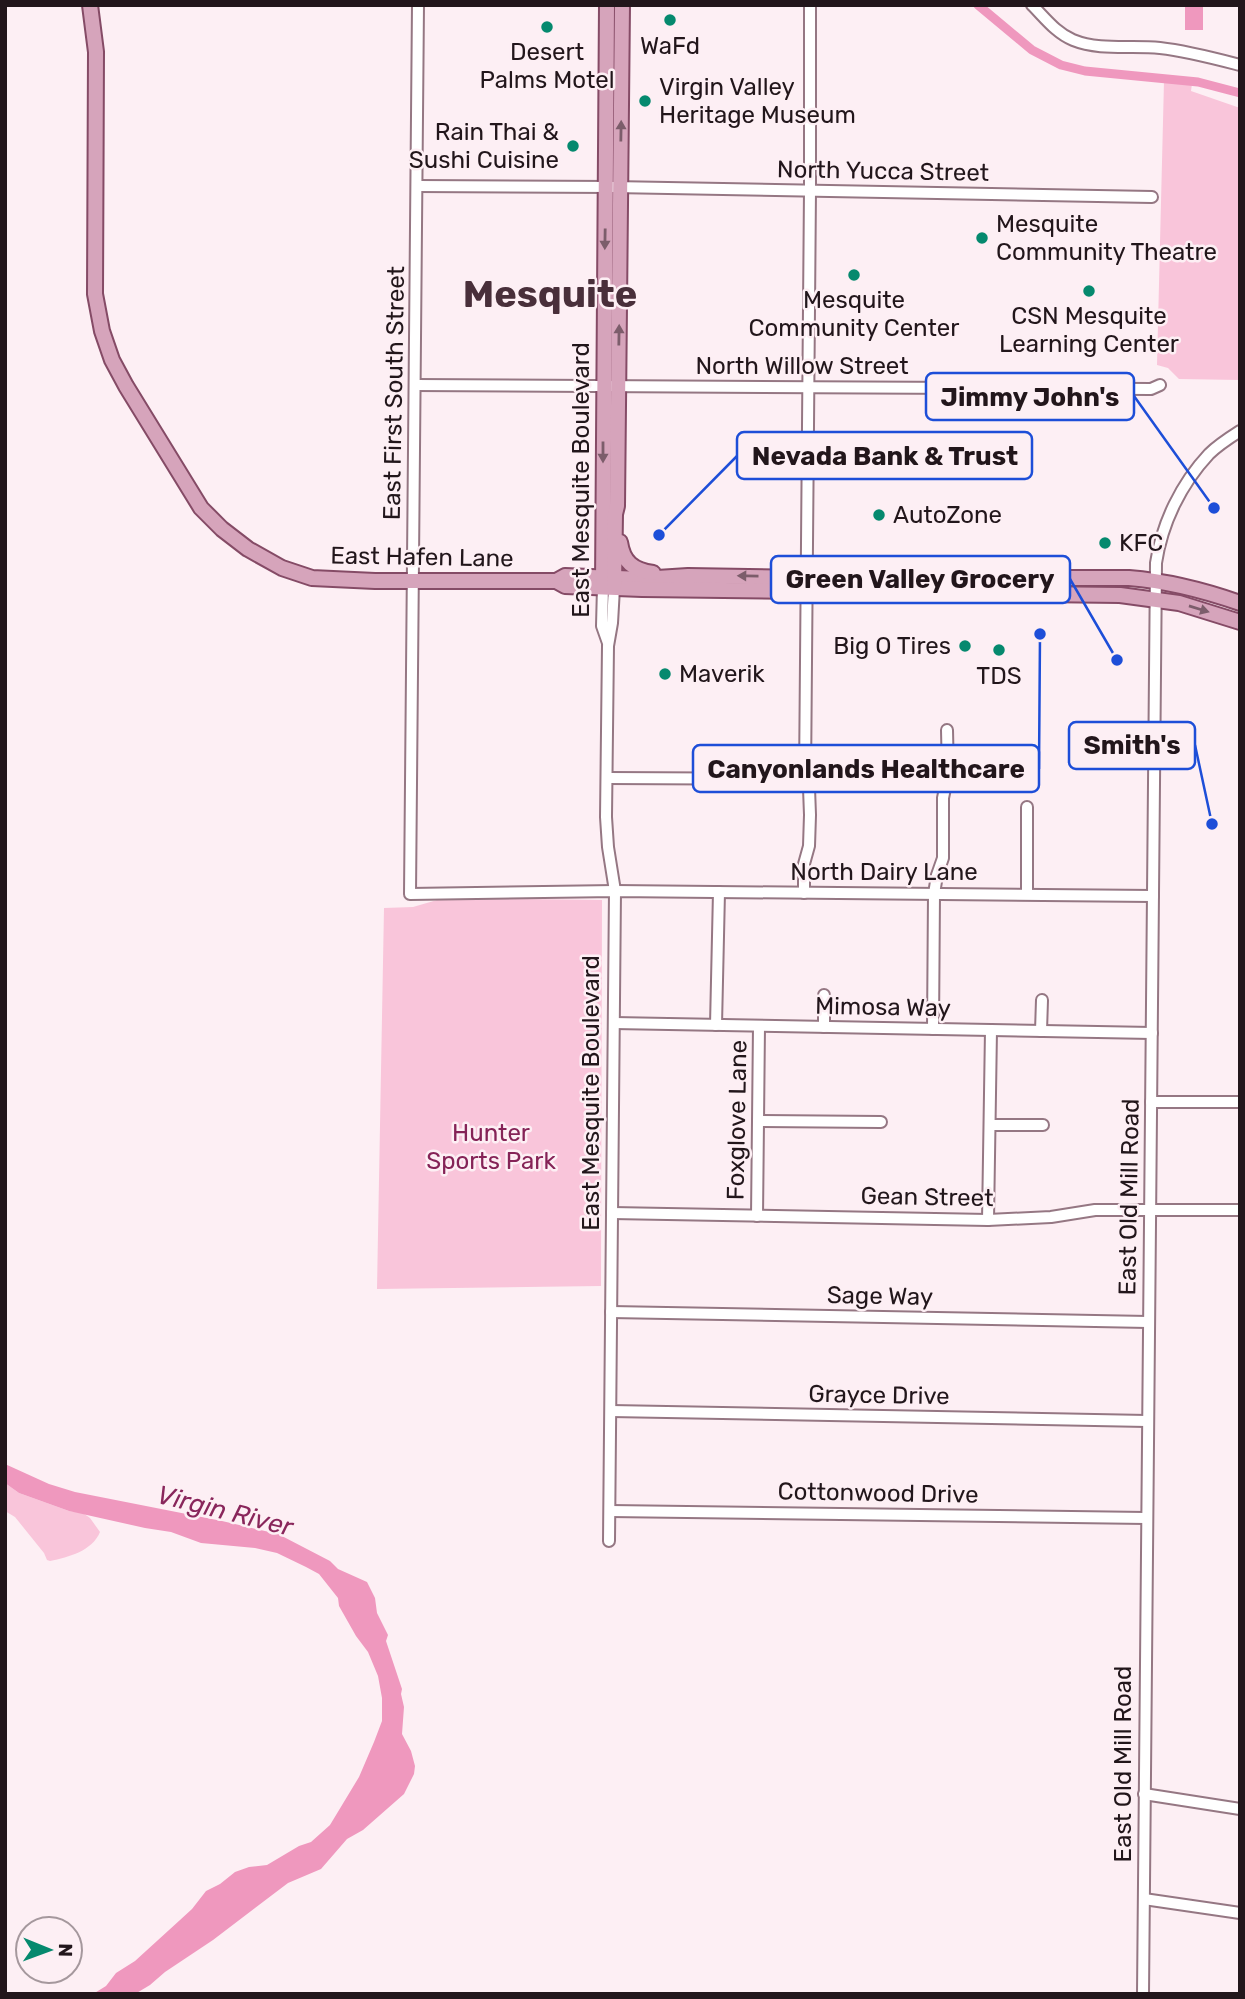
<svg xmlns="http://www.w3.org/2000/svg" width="1245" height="1999" font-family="Rubik,sans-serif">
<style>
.green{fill:#f9c5da}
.water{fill:#ef98be}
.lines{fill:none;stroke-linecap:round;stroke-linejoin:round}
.canal{stroke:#ef98be;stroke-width:9}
.minor-casing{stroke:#957783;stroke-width:14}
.major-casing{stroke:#854b66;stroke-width:18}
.minor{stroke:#fff;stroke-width:10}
.major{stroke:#d6a4bb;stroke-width:14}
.oneway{fill:#7c5d6b}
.poi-dot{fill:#05896e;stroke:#fdeff4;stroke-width:2.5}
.labels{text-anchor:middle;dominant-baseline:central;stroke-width:5;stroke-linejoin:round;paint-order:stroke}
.poi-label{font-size:24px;fill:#22161b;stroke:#fdeff4}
.street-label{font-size:24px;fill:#22161b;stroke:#fdeff4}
.park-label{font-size:24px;fill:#852357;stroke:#fdeff4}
.water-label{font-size:26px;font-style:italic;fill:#89265b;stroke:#fdeff4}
.town-label{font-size:38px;font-weight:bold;fill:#492f3a;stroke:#fdeff4}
.leader{fill:none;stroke:#1d4ed8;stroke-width:2.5}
.callout-dot{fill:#1d4ed8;stroke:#fdeff4;stroke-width:2.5}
.callout{fill:#fdeff4;stroke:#1d4ed8;stroke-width:2.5}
.callout-label{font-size:26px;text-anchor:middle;font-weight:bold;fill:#22161b}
</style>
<rect width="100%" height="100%" fill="#fdeff4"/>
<g class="green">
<polygon points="1164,81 1192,84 1191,91 1240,108 1240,380 1179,379 1168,368 1157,365"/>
<polygon points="444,898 602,900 601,1286 377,1289 384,908 413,907"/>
<path d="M5,1483L19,1493L69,1511L83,1513L90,1518L100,1532C92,1551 69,1557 50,1561L47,1560L44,1553L15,1517L5,1511Z"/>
</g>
<g class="water">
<polygon points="1185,5 1222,5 1222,7 1203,6 1203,30 1185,30"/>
<polygon points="5,1464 49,1484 75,1492 222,1521 278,1534 330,1561 338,1569 367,1582 375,1598 377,1613 388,1635 386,1641 402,1689 401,1694 404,1707 402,1734 411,1751 415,1766 414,1774 404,1794 363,1830 347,1839 321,1869 288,1883 213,1940 165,1972 150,1985 135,1994 93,1994 106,1986 116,1973 135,1961 180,1920 192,1909 206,1891 220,1884 235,1872 249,1867 267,1865 299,1846 311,1842 330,1825 359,1777 374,1742 382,1721 382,1698 378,1676 368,1652 356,1636 339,1606 338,1598 319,1574 306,1567 277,1553 255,1548 201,1543 171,1532 145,1528 69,1511 19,1493 5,1483"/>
</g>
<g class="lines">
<polyline class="canal" points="978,5 1032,50 1061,65 1085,71 1198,82 1240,93"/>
<defs>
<g id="minor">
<polyline points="418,5 410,894 615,891 1153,896"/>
<path d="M1032,5C1045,18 1056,33 1073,40C1100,51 1131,45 1160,48C1187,51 1213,58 1240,65"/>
<polyline points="417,186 613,187 1152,197"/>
<polyline points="415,385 1151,389 1160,385"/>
<polyline points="603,587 602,626 608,643"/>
<polyline points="607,778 805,779"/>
<polyline points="1027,807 1027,894"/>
<polyline points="804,893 804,864 809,846 810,815 809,788 805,779 810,190 810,5"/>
<polyline points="614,1023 1152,1033"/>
<polyline points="716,1025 719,892"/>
<polyline points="824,1027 824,995"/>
<polyline points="933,1029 934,894 937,875 943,858 943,798 948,774 947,730"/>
<polyline points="1041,1031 1042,1000"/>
<polyline points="1151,1102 1240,1102"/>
<polyline points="758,1121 881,1122"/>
<polyline points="990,1125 1043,1125"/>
<polyline points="612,1213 988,1220 1051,1217 1095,1210 1240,1210"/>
<polyline points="757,1216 759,1026"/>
<polyline points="988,1220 991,1030"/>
<polyline points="611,1312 1148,1322"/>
<polyline points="611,1411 1147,1421"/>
<polyline points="610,1511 1146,1518"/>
<polyline points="609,1541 615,891 608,847 606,817 608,646 612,623 614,588"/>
<polyline points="1144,1794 1240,1809"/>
<polyline points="1144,1899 1240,1913"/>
<path d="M1143,1994L1156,563C1162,523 1181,484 1209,454C1218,445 1229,438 1240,431"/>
</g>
<g id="major">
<path d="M90,5L96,52L95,294L102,331L112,360L126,386L201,508L222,529L248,549L282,568L312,578L375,581H556L565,576L642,579L688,576L807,578H1129C1167,581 1203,590 1240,603"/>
<path d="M620,542C623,562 633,570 653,573"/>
<polyline points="556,581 565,586 642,589 1120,595 1179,603 1240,622"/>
<polyline points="603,585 607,5"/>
<polyline points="614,587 615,514 617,506 622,5"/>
</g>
</defs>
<use href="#minor" class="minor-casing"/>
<use href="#major" class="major-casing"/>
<use href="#minor" class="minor"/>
<use href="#major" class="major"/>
</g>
<defs><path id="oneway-solid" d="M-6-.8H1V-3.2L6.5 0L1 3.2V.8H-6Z" transform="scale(1.75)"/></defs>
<g class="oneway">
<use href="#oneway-solid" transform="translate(621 131) rotate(-89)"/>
<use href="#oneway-solid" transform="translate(605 239) rotate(91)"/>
<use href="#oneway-solid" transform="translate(619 335) rotate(-89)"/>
<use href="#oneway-solid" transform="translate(603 452) rotate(90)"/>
<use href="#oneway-solid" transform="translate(748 576) rotate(-179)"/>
<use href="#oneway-solid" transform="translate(1199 609) rotate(17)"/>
</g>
<g class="poi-dot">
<circle cx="670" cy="20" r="7"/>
<circle cx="547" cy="27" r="7"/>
<circle cx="645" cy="101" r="7"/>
<circle cx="573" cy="146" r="7"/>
<circle cx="982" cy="238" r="7"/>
<circle cx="854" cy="275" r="7"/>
<circle cx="1089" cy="291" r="7"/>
<circle cx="879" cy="515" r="7"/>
<circle cx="1105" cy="543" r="7"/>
<circle cx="965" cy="646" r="7"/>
<circle cx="999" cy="650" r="7"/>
<circle cx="665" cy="674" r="7"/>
</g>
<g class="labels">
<g class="poi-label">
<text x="670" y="46">WaFd</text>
<text x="547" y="52">Desert<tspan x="547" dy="28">Palms Motel</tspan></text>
<text x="659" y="87" text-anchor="start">Virgin Valley<tspan x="659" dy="28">Heritage Museum</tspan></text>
<text x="559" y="132" text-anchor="end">Rain Thai &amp;<tspan x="559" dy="28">Sushi Cuisine</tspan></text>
<text x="996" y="224" text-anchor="start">Mesquite<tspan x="996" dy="28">Community Theatre</tspan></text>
<text x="854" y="300">Mesquite<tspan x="854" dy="28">Community Center</tspan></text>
<text x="1089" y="316">CSN Mesquite<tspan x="1089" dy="28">Learning Center</tspan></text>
<text x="893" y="515" text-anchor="start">AutoZone</text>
<text x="1119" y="543" text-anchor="start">KFC</text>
<text x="951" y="646" text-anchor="end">Big O Tires</text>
<text x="679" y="674" text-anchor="start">Maverik</text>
<text x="999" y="676">TDS</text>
</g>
<g class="street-label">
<text transform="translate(883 171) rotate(1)">North Yucca Street</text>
<text x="802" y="366">North Willow Street</text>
<text transform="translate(394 393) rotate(-89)">East First South Street</text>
<text transform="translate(581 480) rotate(-90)">East Mesquite Boulevard</text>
<text transform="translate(422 557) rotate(1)">East Hafen Lane</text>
<text x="884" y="872">North Dairy Lane</text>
<text transform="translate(883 1007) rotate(1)">Mimosa Way</text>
<text transform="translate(591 1093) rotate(-90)">East Mesquite Boulevard</text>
<text transform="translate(737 1120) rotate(-89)">Foxglove Lane</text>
<text transform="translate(927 1197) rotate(1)">Gean Street</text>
<text transform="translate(1129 1197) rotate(-89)">East Old Mill Road</text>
<text transform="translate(880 1296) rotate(1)">Sage Way</text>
<text transform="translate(879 1395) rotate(1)">Grayce Drive</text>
<text transform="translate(878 1493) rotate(1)">Cottonwood Drive</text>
<text transform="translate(1123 1764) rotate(-90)">East Old Mill Road</text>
</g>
<g class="park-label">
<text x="491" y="1133">Hunter<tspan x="491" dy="28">Sports Park</tspan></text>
</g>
<g class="water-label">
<text transform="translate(225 1511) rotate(14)">Virgin River</text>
</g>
<g class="town-label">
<text x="550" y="294">Mesquite</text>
</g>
</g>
<path class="leader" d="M1214 508L1134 396M659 535L737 456M1117 660L1070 579M1212 824L1195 745M1040 634L1039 769"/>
<g class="callout-dot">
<circle cx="1214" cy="508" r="7"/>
<circle cx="659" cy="535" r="7"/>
<circle cx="1117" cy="660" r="7"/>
<circle cx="1212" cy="824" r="7"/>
<circle cx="1040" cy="634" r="7"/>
</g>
<g class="callout">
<rect x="926" y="373" width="208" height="47" rx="7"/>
<rect x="737" y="432" width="295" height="47" rx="7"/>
<rect x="771" y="556" width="299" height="47" rx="7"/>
<rect x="1069" y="722" width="126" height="47" rx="7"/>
<rect x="693" y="745" width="346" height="47" rx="7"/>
</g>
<g class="callout-label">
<text x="1030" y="406">Jimmy John's</text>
<text x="885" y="465">Nevada Bank &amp; Trust</text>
<text x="920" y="588">Green Valley Grocery</text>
<text x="1132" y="754">Smith's</text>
<text x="866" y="778">Canyonlands Healthcare</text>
</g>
<rect width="1245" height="1999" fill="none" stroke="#22161b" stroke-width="14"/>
<g transform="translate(49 1950) rotate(91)"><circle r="33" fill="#fdeff4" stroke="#a5989d" stroke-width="2"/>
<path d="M0-5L12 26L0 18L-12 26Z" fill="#05896e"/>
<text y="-10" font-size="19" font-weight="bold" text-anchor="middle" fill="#22161b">N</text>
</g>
</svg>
